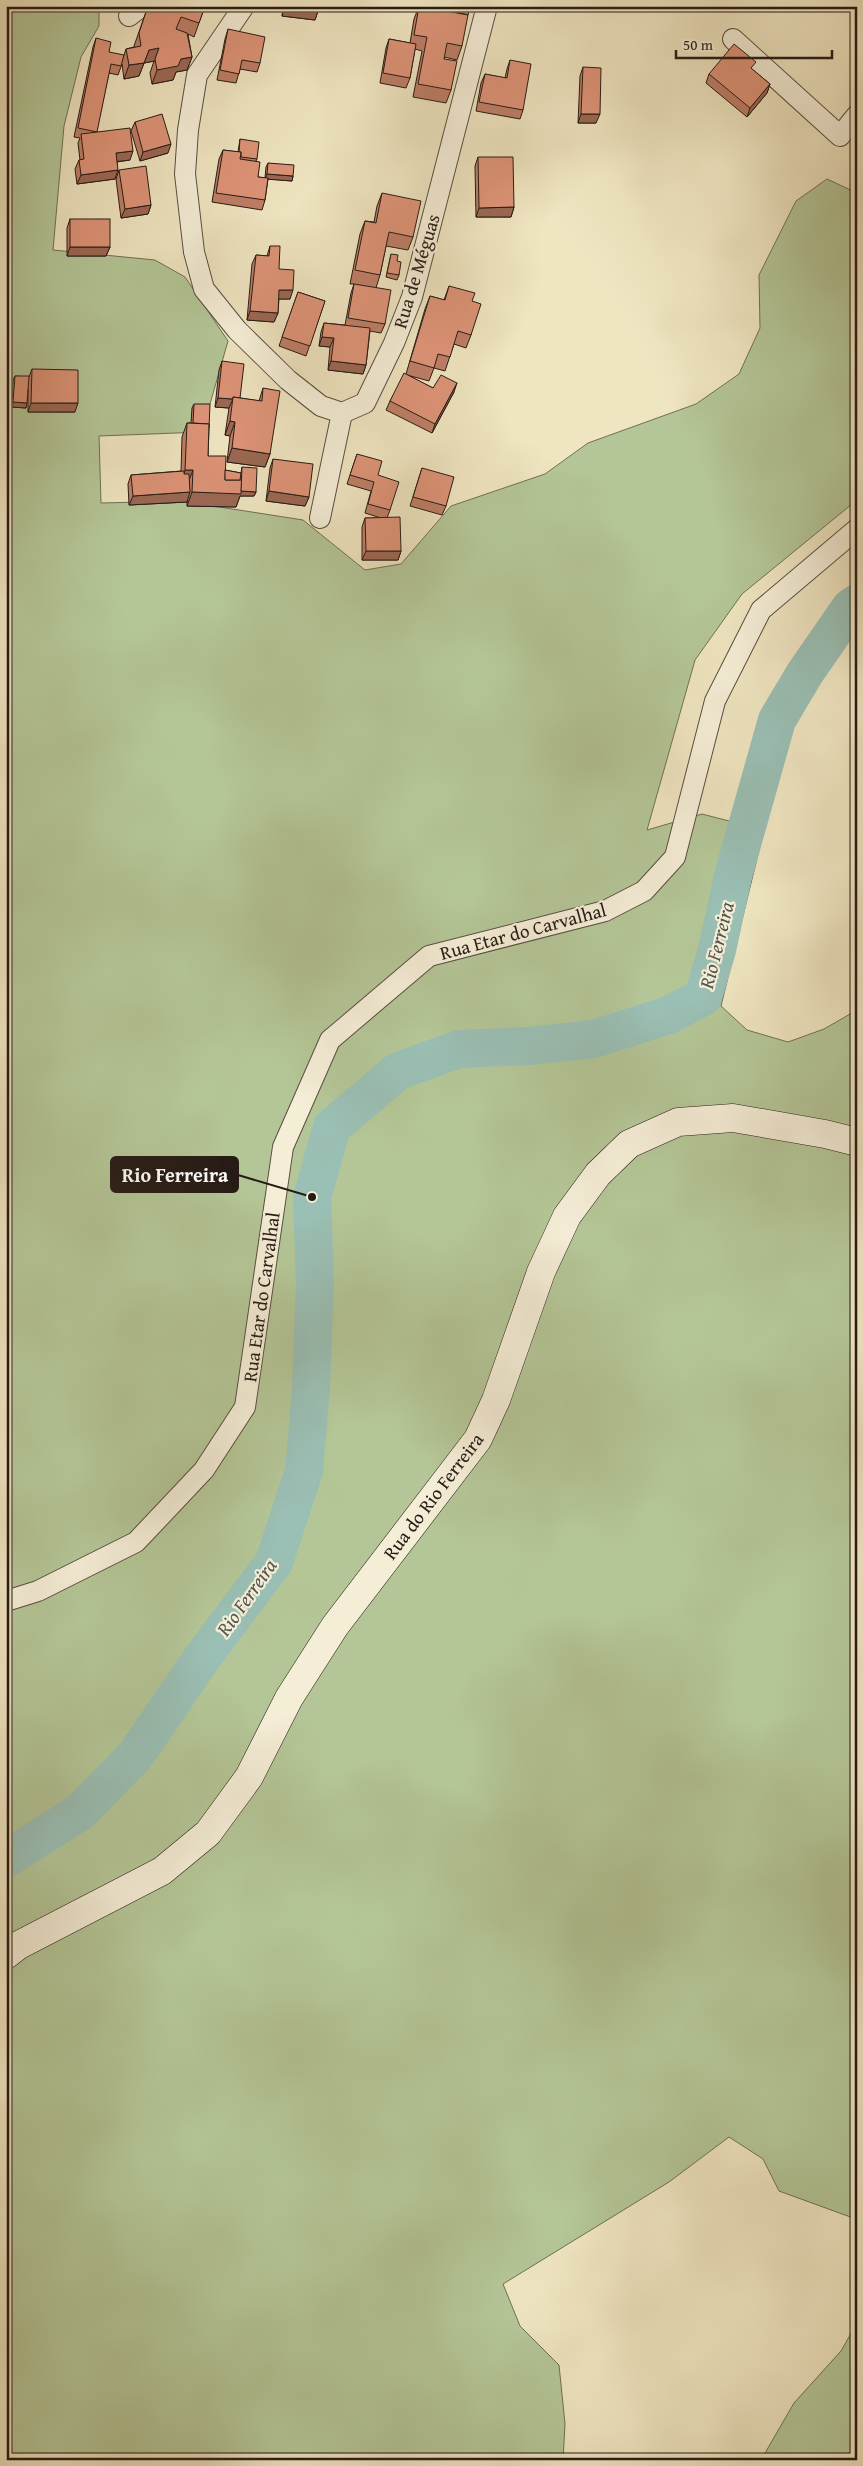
<svg xmlns="http://www.w3.org/2000/svg" width="863" height="2466" font-family="'Gentium Book Plus',serif">
<style>
.green{fill:#b4c697;stroke:#6d7056}
.lines{fill:none;stroke-linecap:round;stroke-linejoin:round}
.river{stroke:#9abfb4;stroke-width:38}
.street-casing{stroke:#584e40;stroke-width:22}
.secondary-casing{stroke:#261b15;stroke-width:29}
.street{stroke:#f5eed7;stroke-width:20}
.secondary{stroke:#f5eed7;stroke-width:28}
.wall{fill:#be7e66;stroke:#261b15}
.shaded-wall{fill:#9b6753;stroke:#261b15}
.building{fill:#dd9377;stroke:#261b15}
.labels{text-anchor:middle;dominant-baseline:central;stroke-width:4.5;stroke-linejoin:round;paint-order:stroke}
.street-label{font-size:19px;fill:#261b15;stroke:#f5eed7}
.water-label{font-size:20px;font-style:italic;fill:#4f544d;stroke:#f5eed7}
.leader{fill:none;stroke:#261b15;stroke-width:2}
.callout-dot{fill:#261b15;stroke:#f5eed7;stroke-width:2}
.callout{fill:#261b15;stroke:#261b15;stroke-width:2}
.callout-label{font-size:20px;text-anchor:middle;font-weight:bold;fill:#fff}
</style>
<rect width="100%" height="100%" fill="#efe5c1"/>
<filter id="stains"><feTurbulence type="fractalNoise" baseFrequency=".004" numOctaves="4"/><feColorMatrix values="0 0 0 0 .2 0 0 0 0 .09 0 0 0 0 .02 0 0 0 .5 -.17"/></filter>
<radialGradient id="worn" r=".72"><stop offset=".6" stop-color="#630" stop-opacity="0"/><stop offset="1" stop-color="#630" stop-opacity=".3"/></radialGradient>
<g class="green">
<polygon points="6,6 99,6 99,26 81,57 64,126 53,250 155,260 185,277 228,341 202,432 99,436 101,503 181,501 303,520 365,570 401,564 451,506 545,474 588,443 696,404 739,374 760,328 759,275 796,201 827,179 857,193 857,500 742,594 695,660 647,830 702,814 764,830 721,1006 747,1030 788,1042 824,1029 857,1010 857,2222 856,2219 779,2191 763,2159 729,2137 669,2182 503,2284 520,2326 559,2365 565,2424 563,2460 6,2460"/>
<polygon points="857,2323 857,2460 761,2460 794,2403 841,2351"/>
</g>
<g class="lines">
<polyline class="river" points="6,1859 80,1812 135,1756 202,1658 274,1562 304,1471 311,1388 315,1284 312,1197 332,1127 398,1071 459,1049 529,1046 594,1039 669,1015 703,997 717,950 733,876 777,720 805,673 850,608 857,603"/>
<defs>
<g id="street">
<polyline points="244,6 197,75 188,130 185,174 194,252 204,289 237,330 288,380 321,406 342,413"/>
<polyline points="129,16 142,6"/>
<polyline points="733,39 840,136 857,115"/>
<polyline points="342,413 365,403 394,343 412,297 487,6"/>
<polyline points="320,518 342,413"/>
<polyline points="6,1601 38,1591 136,1542 204,1470 245,1407 283,1147 330,1040 429,956 605,911 644,891 675,857 715,701 761,610 857,529"/>
</g>
<polyline id="secondary" points="6,1955 19,1945 162,1871 208,1833 249,1777 289,1698 335,1626 478,1439 496,1400 541,1272 567,1216 598,1174 629,1144 678,1122 733,1118 825,1134 857,1142"/>
</defs>
<use href="#street" class="street-casing"/>
<use href="#secondary" class="secondary-casing"/>
<use href="#street" class="street"/>
<use href="#secondary" class="secondary"/>
</g>
<g class="wall">
<polygon points="205,6 194,37 188,34 192,57 187,70 176,72 173,80 152,84 150,73 154,61 144,63 139,76 124,79 122,64 118,75 109,73 96,132 130,160 117,162 115,179 77,184 75,169 79,160 80,160 78,143 80,138 74,137 93,47 96,38 109,52 123,58 126,49 134,47 134,46 147,9"/>
<polygon points="283,6 319,6 318,11 315,20 282,16"/>
<polygon points="419,6 462,46 457,60 444,57 451,90 446,103 413,97 422,51 415,49 410,78 406,88 380,83 386,48 389,39 410,43 414,19"/>
<polygon points="430,6 471,6 468,15"/>
<polygon points="228,29 260,63 257,72 240,69 236,83 217,80 225,39"/>
<polygon points="510,60 523,110 520,119 476,111 481,83 485,74 505,78 507,69"/>
<polygon points="583,67 596,123 578,123 580,76"/>
<polygon points="753,70 770,84 767,93 747,117 706,83 709,74"/>
<polygon points="135,122 168,153 140,161 131,131"/>
<polygon points="240,139 257,159 256,161 258,177 265,178 266,167 268,163 293,176 292,181 268,179 265,200 262,210 212,202 219,159 223,150 238,152"/>
<polygon points="857,140 857,151 853,149"/>
<polygon points="478,157 514,207 511,217 476,217 475,166"/>
<polygon points="119,170 151,205 148,214 121,218 116,179"/>
<polygon points="382,193 413,237 408,250 386,246 380,275 376,288 385,324 381,333 370,331 366,365 363,374 328,370 330,347 319,346 321,332 324,323 345,325 351,293 354,284 350,284 360,234 365,221 374,222 377,206"/>
<polygon points="70,219 110,247 106,256 67,256 67,228"/>
<polygon points="270,246 290,299 279,299 278,313 274,322 247,320 252,264 256,255 267,256"/>
<polygon points="391,254 397,261 399,275 397,280 386,277"/>
<polygon points="449,286 472,301 471,335 466,348 454,344 445,371 434,368 429,381 407,375 433,388 454,392 432,433 386,410 390,401 406,374 425,309 430,296 444,300"/>
<polygon points="298,292 325,301 306,356 279,346"/>
<polygon points="222,361 240,398 259,401 263,388 270,454 265,467 227,462 230,436 225,435 229,408 215,407 219,370"/>
<polygon points="32,369 75,412 28,412 28,389 26,408 12,407 13,380 15,376 29,377"/>
<polygon points="194,404 209,428 208,456 225,470 241,473 242,467 256,492 254,496 240,496 236,507 187,506 187,500 187,502 129,505 128,484 131,475 181,471 182,437 187,423 191,423 192,408"/>
<polygon points="357,454 378,475 390,510 387,518 401,551 398,560 362,560 362,527 365,518 381,518 365,513 371,491 347,484"/>
<polygon points="273,459 309,497 305,506 266,501 270,468"/>
<polygon points="422,468 446,506 442,515 410,506"/>
</g>
<g class="shaded-wall">
<polygon points="285,7 318,11 315,20 282,16"/>
<polygon points="159,48 155,61 144,63 149,50"/>
<polygon points="192,57 187,70 176,72 173,80 152,84 157,70 181,59"/>
<polygon points="144,63 139,76 124,79 129,65"/>
<polygon points="770,84 767,93 747,117 750,108"/>
<polygon points="581,114 600,114 596,123 578,123"/>
<polygon points="171,144 168,153 140,161 143,152"/>
<polygon points="133,151 130,160 113,162 116,153"/>
<polygon points="118,170 115,179 77,184 81,175"/>
<polygon points="267,174 293,176 292,181 265,179"/>
<polygon points="151,205 148,214 121,218 125,209"/>
<polygon points="514,207 511,217 476,217 479,208"/>
<polygon points="70,247 110,247 106,256 67,256"/>
<polygon points="279,290 293,290 290,299 276,299"/>
<polygon points="250,311 278,313 274,322 247,320"/>
<polygon points="322,337 334,338 330,347 319,346"/>
<polygon points="331,361 366,365 363,374 328,370"/>
<polygon points="457,383 454,392 432,433 435,424"/>
<polygon points="218,398 233,399 229,408 215,407"/>
<polygon points="13,402 27,403 26,408 12,407"/>
<polygon points="31,403 78,403 75,412 28,412"/>
<polygon points="230,421 235,422 230,436 225,435"/>
<polygon points="232,448 270,454 265,467 227,462"/>
<polygon points="185,470 193,470 188,483 181,483"/>
<polygon points="241,491 256,492 254,496 240,496 236,507 187,506 192,492"/>
<polygon points="269,491 309,497 305,506 266,501"/>
<polygon points="190,492 187,502 129,505 133,496"/>
<polygon points="366,551 401,551 398,560 362,560"/>
</g>
<g class="building">
<polygon points="158,6 205,6 199,23 181,17 176,29 187,33 192,57 181,59 178,66 157,70 155,59 159,48 149,50 144,63 129,65 126,49 141,46 139,33 147,9 157,8"/>
<polygon points="285,6 319,6 318,11"/>
<polygon points="419,6 468,15 462,46 447,43 444,59 457,61 451,90 418,84 427,37 414,35"/>
<polygon points="228,29 265,37 260,63 242,60 239,74 220,70"/>
<polygon points="96,38 111,42 109,52 124,55 121,66 111,64 97,132 78,128"/>
<polygon points="389,39 416,44 410,78 383,73"/>
<polygon points="734,44 756,62 751,68 770,84 750,108 709,74"/>
<polygon points="510,60 531,64 523,110 479,102 485,74 507,78"/>
<polygon points="583,67 601,68 600,114 581,114"/>
<polygon points="162,114 171,144 143,152 135,122"/>
<polygon points="130,128 133,151 116,153 118,170 81,175 79,160 84,159 81,134"/>
<polygon points="240,139 259,142 257,159 241,157 241,152 239,152"/>
<polygon points="223,150 241,152 240,159 260,162 258,177 268,178 265,200 216,193"/>
<polygon points="478,157 513,157 514,207 479,208"/>
<polygon points="268,163 294,165 293,176 267,174"/>
<polygon points="146,166 151,205 125,209 119,170"/>
<polygon points="382,193 421,201 413,237 389,232 380,275 355,270 365,221 376,223"/>
<rect x="70" y="219" width="40" height="28"/>
<polygon points="270,246 280,246 279,269 294,270 293,290 279,290 278,313 250,311 256,255 269,256"/>
<polygon points="391,254 398,255 397,261 401,262 399,275 387,273"/>
<polygon points="354,284 391,290 385,324 348,318"/>
<polygon points="449,286 475,293 472,301 481,304 471,335 458,331 450,357 438,354 434,368 410,361 430,296 445,300"/>
<polygon points="298,292 325,301 310,346 282,337"/>
<polygon points="324,323 370,328 366,365 331,361 334,338 322,337"/>
<polygon points="222,361 244,364 240,398 233,397 233,399 218,398"/>
<polygon points="32,369 78,370 78,403 31,403"/>
<polygon points="404,373 433,388 441,375 457,383 435,424 390,401"/>
<polygon points="15,376 29,376 27,403 13,402"/>
<polygon points="263,388 280,391 270,454 232,448 235,422 230,421 233,397 262,401"/>
<polygon points="194,404 210,404 209,428 209,424 193,423"/>
<polygon points="187,423 209,424 208,456 226,456 225,480 242,480 241,494 192,492 193,470 185,470"/>
<polygon points="357,454 382,461 378,475 399,482 390,510 368,504 374,482 350,475"/>
<polygon points="273,459 313,464 309,497 269,491"/>
<polygon points="242,467 257,468 256,492 241,491"/>
<polygon points="422,468 454,477 446,506 413,497"/>
<polygon points="225,470 241,473 240,480 225,480"/>
<polygon points="184,471 184,474 189,474 190,492 133,496 131,475"/>
<polygon points="400,517 401,551 366,551 365,518"/>
</g>
<g class="labels">
<g class="street-label">
<text transform="translate(416 271) rotate(-73)">Rua de Méguas</text>
<text transform="translate(523 931) rotate(-15)">Rua Etar do Carvalhal</text>
<text transform="translate(261 1297) rotate(-82)">Rua Etar do Carvalhal</text>
<text transform="translate(433 1496) rotate(-53)">Rua do Rio Ferreira</text>
</g>
<g class="water-label">
<text transform="translate(716 945) rotate(-76)">Rio Ferreira</text>
<text transform="translate(246 1597) rotate(-55)">Rio Ferreira</text>
</g>
</g>
<path class="leader" d="M312 1197L238 1175"/>
<circle class="callout-dot" cx="312" cy="1197" r="5"/>
<rect class="callout" x="111" y="1157" width="127" height="35" rx="5"/>
<g class="callout-label">
<text x="175" y="1182">Rio Ferreira</text>
</g>
<rect width="863" height="2466" fill="none" stroke="#efe5c1" stroke-width="25"/>
<rect x="8" y="8" width="848" height="2451" fill="none" stroke="#261b15" stroke-width="2.5"/>
<rect x="12" y="12" width="838" height="2441" fill="none" stroke="#261b15"/>
<path d="M676 50v8h156v-8" fill="none" stroke="#261b15" stroke-width="2.5"/>
<text x="683" y="50" font-size="15" fill="#261b15" stroke="#f5eed7" stroke-width="4" paint-order="stroke">50 m</text>
<rect width="100%" height="100%" filter="url(#stains)"/>
<rect width="100%" height="100%" fill="url(#worn)"/>
</svg>
